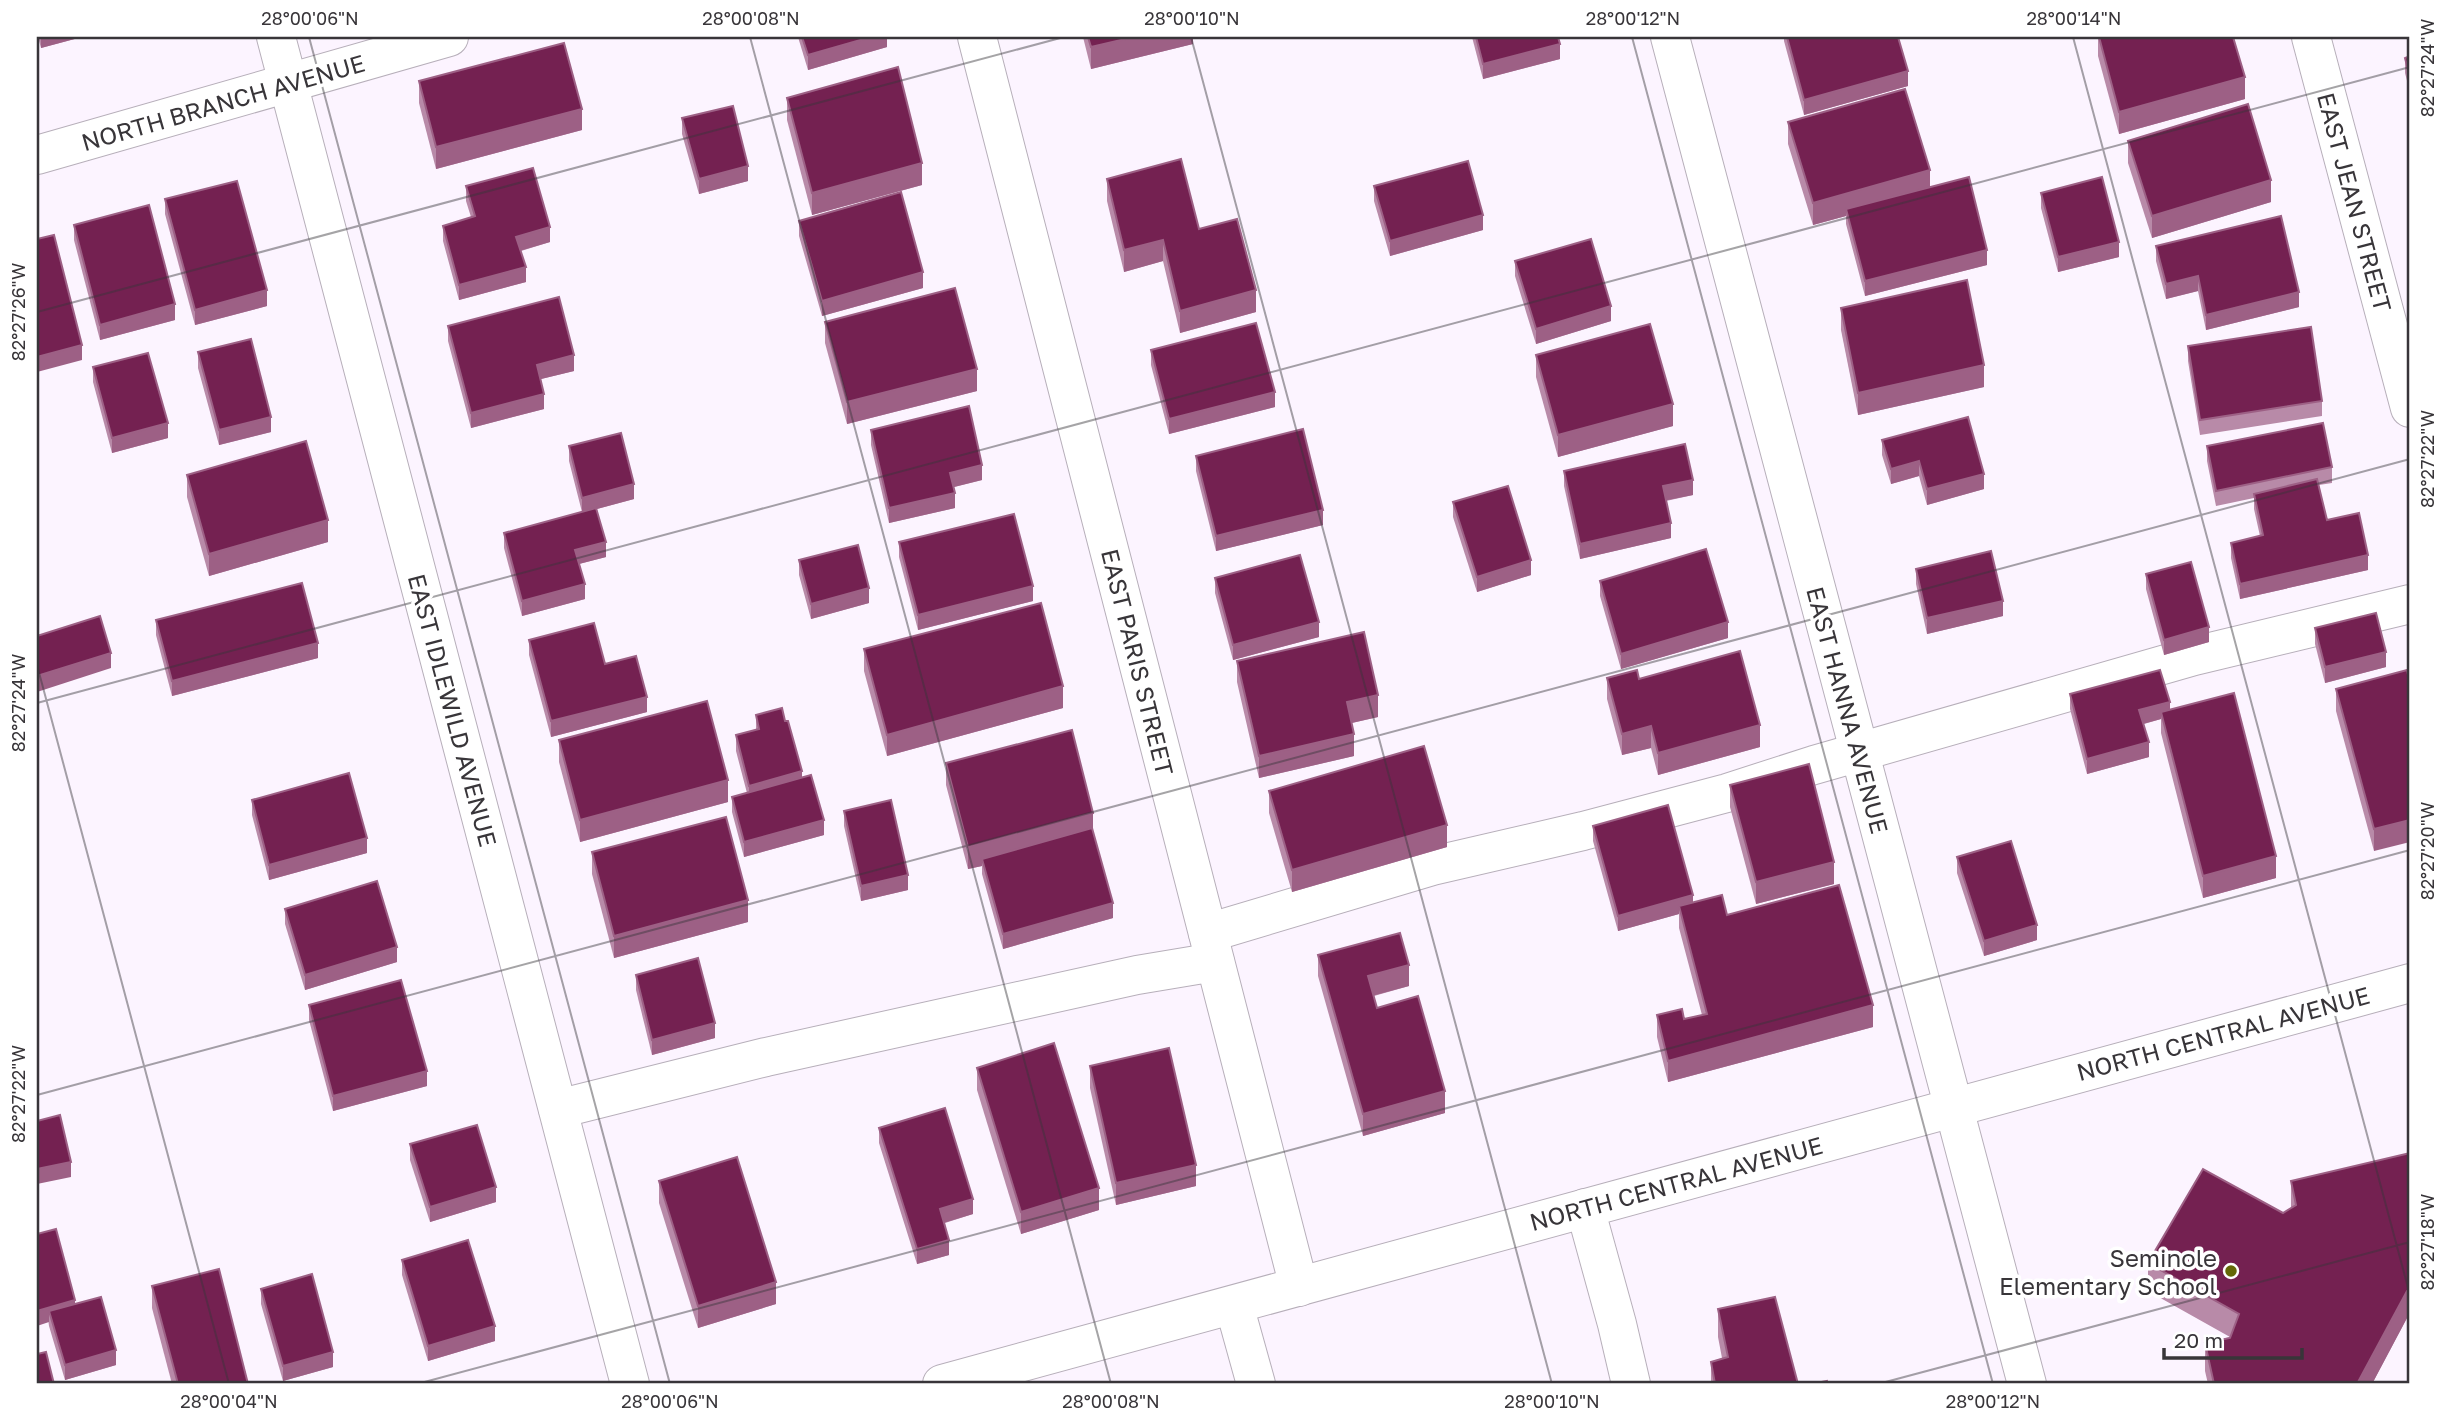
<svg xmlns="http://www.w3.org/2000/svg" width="2447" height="1421" font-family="'Golos Text',sans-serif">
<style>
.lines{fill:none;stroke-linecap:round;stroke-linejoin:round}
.minor-casing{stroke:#b7afba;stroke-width:40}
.minor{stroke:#fff;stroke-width:38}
.wall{fill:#b88aa8}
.shaded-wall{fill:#9d6085}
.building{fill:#742151;stroke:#9d6085;stroke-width:2}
.ticks{fill:none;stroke:#383539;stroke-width:2;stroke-opacity:0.45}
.poi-dot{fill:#636807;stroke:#fff;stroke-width:2.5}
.labels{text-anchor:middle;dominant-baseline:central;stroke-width:7;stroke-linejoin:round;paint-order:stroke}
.street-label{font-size:24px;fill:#383539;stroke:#fff}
.poi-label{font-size:24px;fill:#383539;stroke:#fff;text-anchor:end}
.neatline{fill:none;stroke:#383539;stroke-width:2.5}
.ticks-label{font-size:18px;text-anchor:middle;fill:#383539}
</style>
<rect width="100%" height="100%" fill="#fcf4ff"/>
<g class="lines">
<defs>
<g id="minor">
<polyline points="276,37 630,1384"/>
<polyline points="977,37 1299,1287"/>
<polyline points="1670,37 2027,1384"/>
<polyline points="2311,37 2410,408"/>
<polyline points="37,155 449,37"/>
<polyline points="1208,933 1432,866 1583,831 1727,793 1814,765 2194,656 2410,604"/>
<polyline points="558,1109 766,1057 1137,975 1215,962"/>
<polyline points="1585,1208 1617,1324 1631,1384"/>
<polyline points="1234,1305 1256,1384"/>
<polyline points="942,1384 2410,983"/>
</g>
</defs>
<use href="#minor" class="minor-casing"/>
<use href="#minor" class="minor"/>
</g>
<g class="wall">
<polygon points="38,37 82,37 41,48"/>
<polygon points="798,37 887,37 887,47 808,70"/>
<polygon points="1083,37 1193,37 1193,44 1091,69"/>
<polygon points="1472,37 1558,37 1560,59 1483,79"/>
<polygon points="1784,37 1898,37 1908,86 1804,115 1784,41"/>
<polygon points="2098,37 2233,37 2245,99 2119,134 2098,56"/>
<polygon points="2410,56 2410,92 2405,73 2405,58"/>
<polygon points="419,81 582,130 436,169 419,103"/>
<polygon points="787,98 922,185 812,215 787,120"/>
<polygon points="682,118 748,181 699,194 682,134"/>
<polygon points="1788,122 1930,187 1987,265 1865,296 1846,224 1846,216 1813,225 1788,144"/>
<polygon points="2128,141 2271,202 2152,238 2128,163"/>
<polygon points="1107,179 1199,229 1256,312 1180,333 1163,261 1124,272 1107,201"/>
<polygon points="466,186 550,242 521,251 526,282 459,300 443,241 443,226 471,217 466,201"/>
<polygon points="1374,186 1483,230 1390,256 1374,201"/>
<polygon points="2041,193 2119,257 2058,272 2041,208"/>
<polygon points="165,199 267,306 195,325 165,214"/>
<polygon points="799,221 923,288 822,316 799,236"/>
<polygon points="74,225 175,320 100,340 74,240"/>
<polygon points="2156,246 2299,307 2206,330 2198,291 2166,299 2156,261"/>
<polygon points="1515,261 1611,321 1536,344 1515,276"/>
<polygon points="1841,308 1984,387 1858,415 1841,330"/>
<polygon points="825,322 977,391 847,424 825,343"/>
<polygon points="448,326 574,371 541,379 544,409 471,428 448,341"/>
<polygon points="2188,346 2322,401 2322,416 2200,435 2188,361"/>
<polygon points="1151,350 1275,407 1169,434 1151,365"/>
<polygon points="198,352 271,432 219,445 198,368"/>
<polygon points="1536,355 1673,426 1558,457 1536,377"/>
<polygon points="93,367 168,438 112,453 93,382"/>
<polygon points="871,430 982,480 954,487 955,508 889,523 871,445"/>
<polygon points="1882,440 1984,489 1927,505 1919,476 1891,484 1882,455"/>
<polygon points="569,446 634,499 597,509 606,557 579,564 585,599 522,616 504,548 504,533 582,512 569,461"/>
<polygon points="2207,446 2332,467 2332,483 2319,485 2327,520 2368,570 2240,599 2231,558 2231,543 2260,536 2254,509 2254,498 2216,506 2207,461"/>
<polygon points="1196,456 1323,525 1216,551 1196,471"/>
<polygon points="1564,471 1693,495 1666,501 1671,538 1580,559 1564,486"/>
<polygon points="187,475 328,542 209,576 187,497"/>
<polygon points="1453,502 1531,575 1477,592 1453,517"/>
<polygon points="899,542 1033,601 918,630 899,557"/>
<polygon points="799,560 869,603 811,619 799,575"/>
<polygon points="1916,569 2003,616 1927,634 1916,584"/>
<polygon points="2146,574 2209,642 2164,655 2146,589"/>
<polygon points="1215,578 1319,637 1233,660 1215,593"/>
<polygon points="1600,581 1728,638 1621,669 1600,596"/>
<polygon points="156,620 318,658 172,696 156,635"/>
<polygon points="2315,628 2386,667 2325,683 2315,644"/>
<polygon points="529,640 605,664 647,712 551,737 529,655"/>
<polygon points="864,649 1063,708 887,756 864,671"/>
<polygon points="1237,661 1378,717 1352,723 1354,756 1259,778 1237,682"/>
<polygon points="2407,670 2374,851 2336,711 2336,689"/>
<polygon points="1607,678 1639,679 1760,747 1658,775 1651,748 1622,755 1607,699"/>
<polygon points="2070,694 2170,709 2276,878 2203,898 2161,733 2161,719 2144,724 2149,757 2087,774 2070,709"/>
<polygon points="756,715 802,778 824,835 744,857 732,812 732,797 747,793 736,751 736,735 756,730"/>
<polygon points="559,740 728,802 580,842 559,762"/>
<polygon points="946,763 1093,832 1113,918 1003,949 982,874 982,866 968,869 946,785"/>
<polygon points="1730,785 1834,884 1756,904 1730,807"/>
<polygon points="1269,791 1447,847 1292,892 1269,813"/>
<polygon points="252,800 367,853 269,880 252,815"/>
<polygon points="844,811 908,890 861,901 844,826"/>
<polygon points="1593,826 1693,903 1727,915 1873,1027 1668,1082 1657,1037 1657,1015 1684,1019 1702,1015 1679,928 1679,914 1618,931 1593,841"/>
<polygon points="592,852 748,922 614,958 592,874"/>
<polygon points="1957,857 2037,940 1984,956 1957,873"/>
<polygon points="285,909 397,962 305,990 285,924"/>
<polygon points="1318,955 1409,986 1374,996 1377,1008 1445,1113 1363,1136 1318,976"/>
<polygon points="636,975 715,1038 652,1055 636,990"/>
<polygon points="309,1005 427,1086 333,1111 309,1020"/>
<polygon points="1090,1066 1196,1186 1116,1205 1090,1088"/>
<polygon points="977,1068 1099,1210 1021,1234 977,1090"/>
<polygon points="879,1128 973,1214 945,1223 949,1255 917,1264 879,1143"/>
<polygon points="410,1144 496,1202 430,1222 410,1160"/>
<polygon points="659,1181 776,1304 698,1328 659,1203"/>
<polygon points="2291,1181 2407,1318 2372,1384 2208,1384 2205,1371 2205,1343 2230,1337 2148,1291 2148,1263 2283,1213 2291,1208"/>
<polygon points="37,1234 75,1304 116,1365 65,1380 49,1326"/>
<polygon points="402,1260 495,1341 428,1361 402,1275"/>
<polygon points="152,1286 248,1384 172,1384 152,1308"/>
<polygon points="261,1289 333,1367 283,1381 261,1304"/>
<polygon points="1718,1309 1798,1384 1711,1384 1711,1362 1722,1358 1718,1337"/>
</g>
<g class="shaded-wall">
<polygon points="41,37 82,37 41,48"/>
<polygon points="871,37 887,37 887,47 808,70 808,55"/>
<polygon points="1134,37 1193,37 1193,44 1091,69 1091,47"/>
<polygon points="1560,44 1560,59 1483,79 1483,64"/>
<polygon points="1908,71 1908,86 1804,115 1804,100"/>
<polygon points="2245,77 2245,99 2119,134 2119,112"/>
<polygon points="582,109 582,130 436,169 436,147"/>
<polygon points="922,163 922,185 812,215 812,193"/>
<polygon points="748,166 748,181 699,194 699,179"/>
<polygon points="1930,170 1930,192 1846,209 1846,216 1813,225 1813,203"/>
<polygon points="2271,180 2271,202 2152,238 2152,216"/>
<polygon points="1483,215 1483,230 1390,256 1390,241"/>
<polygon points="550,227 550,242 516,252 516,237"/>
<polygon points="1163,240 1163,261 1124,272 1124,250"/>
<polygon points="2119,242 2119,257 2058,272 2058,257"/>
<polygon points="1987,250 1987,265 1865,296 1865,281"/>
<polygon points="526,267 526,282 459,300 459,285"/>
<polygon points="923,272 923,288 822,316 822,301"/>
<polygon points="2198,276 2198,291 2166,299 2166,284"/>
<polygon points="267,290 267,306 195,325 195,310"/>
<polygon points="1256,290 1256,312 1180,333 1180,311"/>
<polygon points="2299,292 2299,307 2206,330 2206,315"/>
<polygon points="175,304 175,320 100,340 100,325"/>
<polygon points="1611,306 1611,321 1536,344 1536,329"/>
<polygon points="82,345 82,360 37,372 37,357"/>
<polygon points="574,355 574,371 537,380 537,365"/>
<polygon points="1984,365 1984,387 1858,415 1858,393"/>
<polygon points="977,369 977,391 847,424 847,402"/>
<polygon points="1275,392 1275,407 1169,434 1169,419"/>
<polygon points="544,394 544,409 471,428 471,413"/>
<polygon points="1673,404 1673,426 1558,457 1558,435"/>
<polygon points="271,417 271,432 219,445 219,430"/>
<polygon points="168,423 168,438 112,453 112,438"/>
<polygon points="1919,461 1919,476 1891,484 1891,469"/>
<polygon points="982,465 982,480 950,488 950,473"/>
<polygon points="1984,474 1984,489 1927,505 1927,489"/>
<polygon points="1693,480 1693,495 1663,501 1663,486"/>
<polygon points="634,484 634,499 582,513 582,498"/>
<polygon points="955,493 955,508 889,523 889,508"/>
<polygon points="1323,510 1323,525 1216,551 1216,536"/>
<polygon points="328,520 328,542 209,576 209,554"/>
<polygon points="1671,523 1671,538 1580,559 1580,544"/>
<polygon points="606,542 606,557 575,565 575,550"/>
<polygon points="2368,555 2368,570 2240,599 2240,584"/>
<polygon points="1531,560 1531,575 1477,592 1477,577"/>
<polygon points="585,584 585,599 522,616 522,601"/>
<polygon points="1033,586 1033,601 918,630 918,615"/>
<polygon points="869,588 869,603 811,619 811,604"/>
<polygon points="2003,601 2003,616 1927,634 1927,618"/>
<polygon points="1319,622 1319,637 1233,660 1233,645"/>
<polygon points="1728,622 1728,638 1621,669 1621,654"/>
<polygon points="2209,627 2209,642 2164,655 2164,640"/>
<polygon points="318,643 318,658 172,696 172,681"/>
<polygon points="2386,652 2386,667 2325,683 2325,667"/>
<polygon points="111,653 111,668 37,692 37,676"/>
<polygon points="1063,686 1063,708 887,756 887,735"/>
<polygon points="1378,695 1378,717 1347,724 1347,702"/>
<polygon points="647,697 647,712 551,737 551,721"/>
<polygon points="2170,702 2170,717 2161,712 2161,719 2139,725 2139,710"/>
<polygon points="1760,725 1760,747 1658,775 1658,753"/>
<polygon points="1651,726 1651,748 1622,755 1622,734"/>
<polygon points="1354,734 1354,756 1259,778 1259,756"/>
<polygon points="2149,742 2149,757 2087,774 2087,759"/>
<polygon points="802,771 802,786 749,801 749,786"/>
<polygon points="728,780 728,802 580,842 580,820"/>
<polygon points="1093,813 1093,835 982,859 982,866 968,869 968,847"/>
<polygon points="824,820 824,835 744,857 744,842"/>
<polygon points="2410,820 2410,842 2374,851 2374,829"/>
<polygon points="1447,825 1447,847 1292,892 1292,870"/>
<polygon points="367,838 367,853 269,880 269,865"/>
<polygon points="2276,856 2276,878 2203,898 2203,876"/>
<polygon points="1834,862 1834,884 1756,904 1756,882"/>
<polygon points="908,875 908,890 861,901 861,886"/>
<polygon points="1693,895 1693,910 1679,906 1679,914 1618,931 1618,916"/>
<polygon points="748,900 748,922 614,958 614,936"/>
<polygon points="1113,903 1113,918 1003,949 1003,934"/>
<polygon points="2037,925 2037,940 1984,956 1984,941"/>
<polygon points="397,947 397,962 305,990 305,975"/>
<polygon points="1409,965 1409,986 1368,997 1368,976"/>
<polygon points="1873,1005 1873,1027 1668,1082 1668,1061"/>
<polygon points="715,1023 715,1038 652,1055 652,1040"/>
<polygon points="427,1071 427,1086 333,1111 333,1096"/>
<polygon points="1445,1091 1445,1113 1363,1136 1363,1114"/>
<polygon points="71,1162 71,1177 37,1184 37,1169"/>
<polygon points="1196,1165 1196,1186 1116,1205 1116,1183"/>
<polygon points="496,1187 496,1202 430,1222 430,1207"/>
<polygon points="1099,1188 1099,1210 1021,1234 1021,1212"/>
<polygon points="973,1199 973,1214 940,1224 940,1209"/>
<polygon points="949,1240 949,1255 917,1264 917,1249"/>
<polygon points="776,1282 776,1304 698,1328 698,1306"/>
<polygon points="2410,1290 2410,1318 2407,1318 2372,1384 2357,1384 2407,1291"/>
<polygon points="75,1300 75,1315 49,1311 49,1322 37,1326 37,1311"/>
<polygon points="495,1326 495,1341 428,1361 428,1346"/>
<polygon points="116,1350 116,1365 65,1380 65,1365"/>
<polygon points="333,1352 333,1367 283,1381 283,1366"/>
</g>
<g class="building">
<polygon points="802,37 871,37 808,55"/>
<polygon points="1088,37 1134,37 1091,47"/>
<polygon points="1476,37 1558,37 1560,44 1483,64"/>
<polygon points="1787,37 1898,37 1908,71 1804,100"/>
<polygon points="2099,37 2233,37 2245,77 2119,112"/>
<polygon points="564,43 582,109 436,147 419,81"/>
<polygon points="2410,56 2410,77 2405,58"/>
<polygon points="898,67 922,163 812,193 787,98"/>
<polygon points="1905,89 1930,170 1813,203 1788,122"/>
<polygon points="2248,104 2271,180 2152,216 2128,141"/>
<polygon points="733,106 748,166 699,179 682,118"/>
<polygon points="1181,159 1199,229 1237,219 1256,290 1180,311 1163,240 1124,250 1107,179"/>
<polygon points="1468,161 1483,215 1390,241 1374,186"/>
<polygon points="533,168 550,227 516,237 526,267 459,285 443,226 475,216 466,186"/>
<polygon points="1969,177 1987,250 1865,281 1846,209"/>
<polygon points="2102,177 2119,242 2058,257 2041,193"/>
<polygon points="237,181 267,290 195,310 165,199"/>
<polygon points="901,192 923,272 822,301 799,221"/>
<polygon points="149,205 175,304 100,325 74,225"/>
<polygon points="2281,216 2299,292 2206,315 2198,276 2166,284 2156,246"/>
<polygon points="54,235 82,345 37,357 37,239"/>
<polygon points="1591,239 1611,306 1536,329 1515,261"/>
<polygon points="1967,280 1984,365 1858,393 1841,308"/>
<polygon points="955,288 977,369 847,402 825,322"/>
<polygon points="559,297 574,355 537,365 544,394 471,413 448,326"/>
<polygon points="1256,323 1275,392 1169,419 1151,350"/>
<polygon points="1650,324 1673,404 1558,435 1536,355"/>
<polygon points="2311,327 2322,401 2200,420 2188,346"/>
<polygon points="251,339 271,417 219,430 198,352"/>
<polygon points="148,353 168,423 112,438 93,367"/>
<polygon points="969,406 982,465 950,473 955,493 889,508 871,430"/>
<polygon points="1968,417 1984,474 1927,489 1919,461 1891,469 1882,440"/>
<polygon points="2323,423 2332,467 2216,491 2207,446"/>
<polygon points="1303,429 1323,510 1216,536 1196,456"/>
<polygon points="621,433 634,484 582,498 569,446"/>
<polygon points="306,441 328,520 209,554 187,475"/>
<polygon points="1685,444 1693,480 1663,486 1671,523 1580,544 1564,471"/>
<polygon points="2317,479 2327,520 2359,513 2368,555 2240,584 2231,543 2263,535 2254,494"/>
<polygon points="1508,486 1531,560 1477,577 1453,502"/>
<polygon points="596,508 606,542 575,550 585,584 522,601 504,533"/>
<polygon points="1014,514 1033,586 918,615 899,542"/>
<polygon points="858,545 869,588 811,604 799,560"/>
<polygon points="1706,549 1728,622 1621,654 1600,581"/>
<polygon points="1991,551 2003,601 1927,618 1916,569"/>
<polygon points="1300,555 1319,622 1233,645 1215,578"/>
<polygon points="2191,562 2209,627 2164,640 2146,574"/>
<polygon points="302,583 318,643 172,681 156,620"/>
<polygon points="1041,603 1063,686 887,735 864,649"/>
<polygon points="2376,613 2386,652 2325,667 2315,628"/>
<polygon points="100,616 111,653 37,676 37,636"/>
<polygon points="594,623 605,664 636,656 647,697 551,721 529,640"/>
<polygon points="1364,632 1378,695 1347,702 1354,734 1259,756 1237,661"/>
<polygon points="1740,651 1760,725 1658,753 1651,726 1622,734 1607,678 1637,670 1639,679"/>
<polygon points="2160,670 2170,702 2139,710 2149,742 2087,759 2070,694"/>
<polygon points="2407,670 2410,684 2410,820 2374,829 2336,689"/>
<polygon points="2234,693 2276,856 2203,876 2161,712"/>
<polygon points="707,701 728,780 580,820 559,740"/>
<polygon points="782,708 785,721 788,721 802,771 749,786 736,735 759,729 756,715"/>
<polygon points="1072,730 1093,813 968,847 946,763"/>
<polygon points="1424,746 1447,825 1292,870 1269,791"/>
<polygon points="1809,764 1834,862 1756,882 1730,785"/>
<polygon points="349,773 367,838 269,865 252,800"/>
<polygon points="811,775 824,820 744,842 732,797"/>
<polygon points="891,800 908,875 861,886 844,811"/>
<polygon points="1668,805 1693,895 1618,916 1593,826"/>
<polygon points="726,817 748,900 614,936 592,852"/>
<polygon points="1092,828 1113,903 1003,934 982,859"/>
<polygon points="2011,841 2037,925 1984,941 1957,857"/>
<polygon points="377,881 397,947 305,975 285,909"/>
<polygon points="1839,885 1873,1005 1668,1061 1657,1015 1682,1009 1684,1019 1707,1014 1679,906 1722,895 1727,915"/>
<polygon points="1400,933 1409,965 1368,976 1377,1008 1418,996 1445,1091 1363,1114 1318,955"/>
<polygon points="698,958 715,1023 652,1040 636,975"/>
<polygon points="401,980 427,1071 333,1096 309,1005"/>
<polygon points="1054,1043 1099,1188 1021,1212 977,1068"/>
<polygon points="1169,1048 1196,1165 1116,1183 1090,1066"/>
<polygon points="945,1108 973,1199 940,1209 949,1240 917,1249 879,1128"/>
<polygon points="60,1115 71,1162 37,1169 37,1121"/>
<polygon points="477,1125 496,1187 430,1207 410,1144"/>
<polygon points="2410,1153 2410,1290 2407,1291 2357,1384 2214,1384 2205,1343 2230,1338 2239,1314 2148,1263 2203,1169 2283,1213 2296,1205 2291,1181"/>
<polygon points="737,1157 776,1282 698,1306 659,1181"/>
<polygon points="56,1229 75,1300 37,1311 37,1234"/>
<polygon points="468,1240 495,1326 428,1346 402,1260"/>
<polygon points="219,1269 248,1384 178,1384 152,1286"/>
<polygon points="312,1274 333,1352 283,1366 261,1289"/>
<polygon points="101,1297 116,1350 65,1365 49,1311"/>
<polygon points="1775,1297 1798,1384 1715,1384 1711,1362 1728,1357 1718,1309"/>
<polygon points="46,1352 54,1384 37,1384 37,1354"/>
<polygon points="1827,1381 1828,1384 1811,1384"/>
</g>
<path class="ticks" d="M309,37L670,1384M750,37L1111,1384M1191,37L1552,1384M1632,37L1993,1384M2073,37L2410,1295M37,312L1064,37M37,665L229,1384M37,703L2410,67M37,1095L2410,459M417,1384L2410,850M1878,1384L2410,1242"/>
<circle class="poi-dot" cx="2231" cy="1271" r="7"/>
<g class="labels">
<g class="street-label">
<text transform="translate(223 102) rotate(-16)">NORTH BRANCH AVENUE</text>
<text transform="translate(2355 202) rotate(75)">EAST JEAN STREET</text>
<text transform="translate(1138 662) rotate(76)">EAST PARIS STREET</text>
<text transform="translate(453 710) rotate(75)">EAST IDLEWILD AVENUE</text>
<text transform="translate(1848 710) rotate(75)">EAST HANNA AVENUE</text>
<text transform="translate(2223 1033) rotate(-15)">NORTH CENTRAL AVENUE</text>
<text transform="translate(1676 1183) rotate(-15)">NORTH CENTRAL AVENUE</text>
</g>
<g class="poi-label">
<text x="2217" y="1257">Seminole<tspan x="2217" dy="28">Elementary School</tspan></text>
</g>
</g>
<rect width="2447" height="1421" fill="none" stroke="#ffffff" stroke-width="77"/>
<path d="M2164 1348v10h138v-10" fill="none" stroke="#383539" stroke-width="3.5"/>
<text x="2174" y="1348" font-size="21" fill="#383539" stroke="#ffffff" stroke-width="5" paint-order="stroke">20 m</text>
<rect x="38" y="38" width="2370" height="1344" class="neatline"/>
<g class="ticks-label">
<text x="310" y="25">28°00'06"N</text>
<text x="751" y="25">28°00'08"N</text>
<text x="1192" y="25">28°00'10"N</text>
<text x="1633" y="25">28°00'12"N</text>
<text x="2074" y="25">28°00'14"N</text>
<text transform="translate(2428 68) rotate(-90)" y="6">82°27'24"W</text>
<text transform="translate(19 312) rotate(-90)" y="6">82°27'26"W</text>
<text transform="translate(2428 459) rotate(-90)" y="6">82°27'22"W</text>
<text transform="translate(19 703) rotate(-90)" y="6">82°27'24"W</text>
<text transform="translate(2428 851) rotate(-90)" y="6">82°27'20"W</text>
<text transform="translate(19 1094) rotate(-90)" y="6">82°27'22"W</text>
<text transform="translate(2428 1242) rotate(-90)" y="6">82°27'18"W</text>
<text x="229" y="1408">28°00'04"N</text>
<text x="670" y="1408">28°00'06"N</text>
<text x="1111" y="1408">28°00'08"N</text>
<text x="1552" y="1408">28°00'10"N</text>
<text x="1993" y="1408">28°00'12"N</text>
</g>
</svg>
